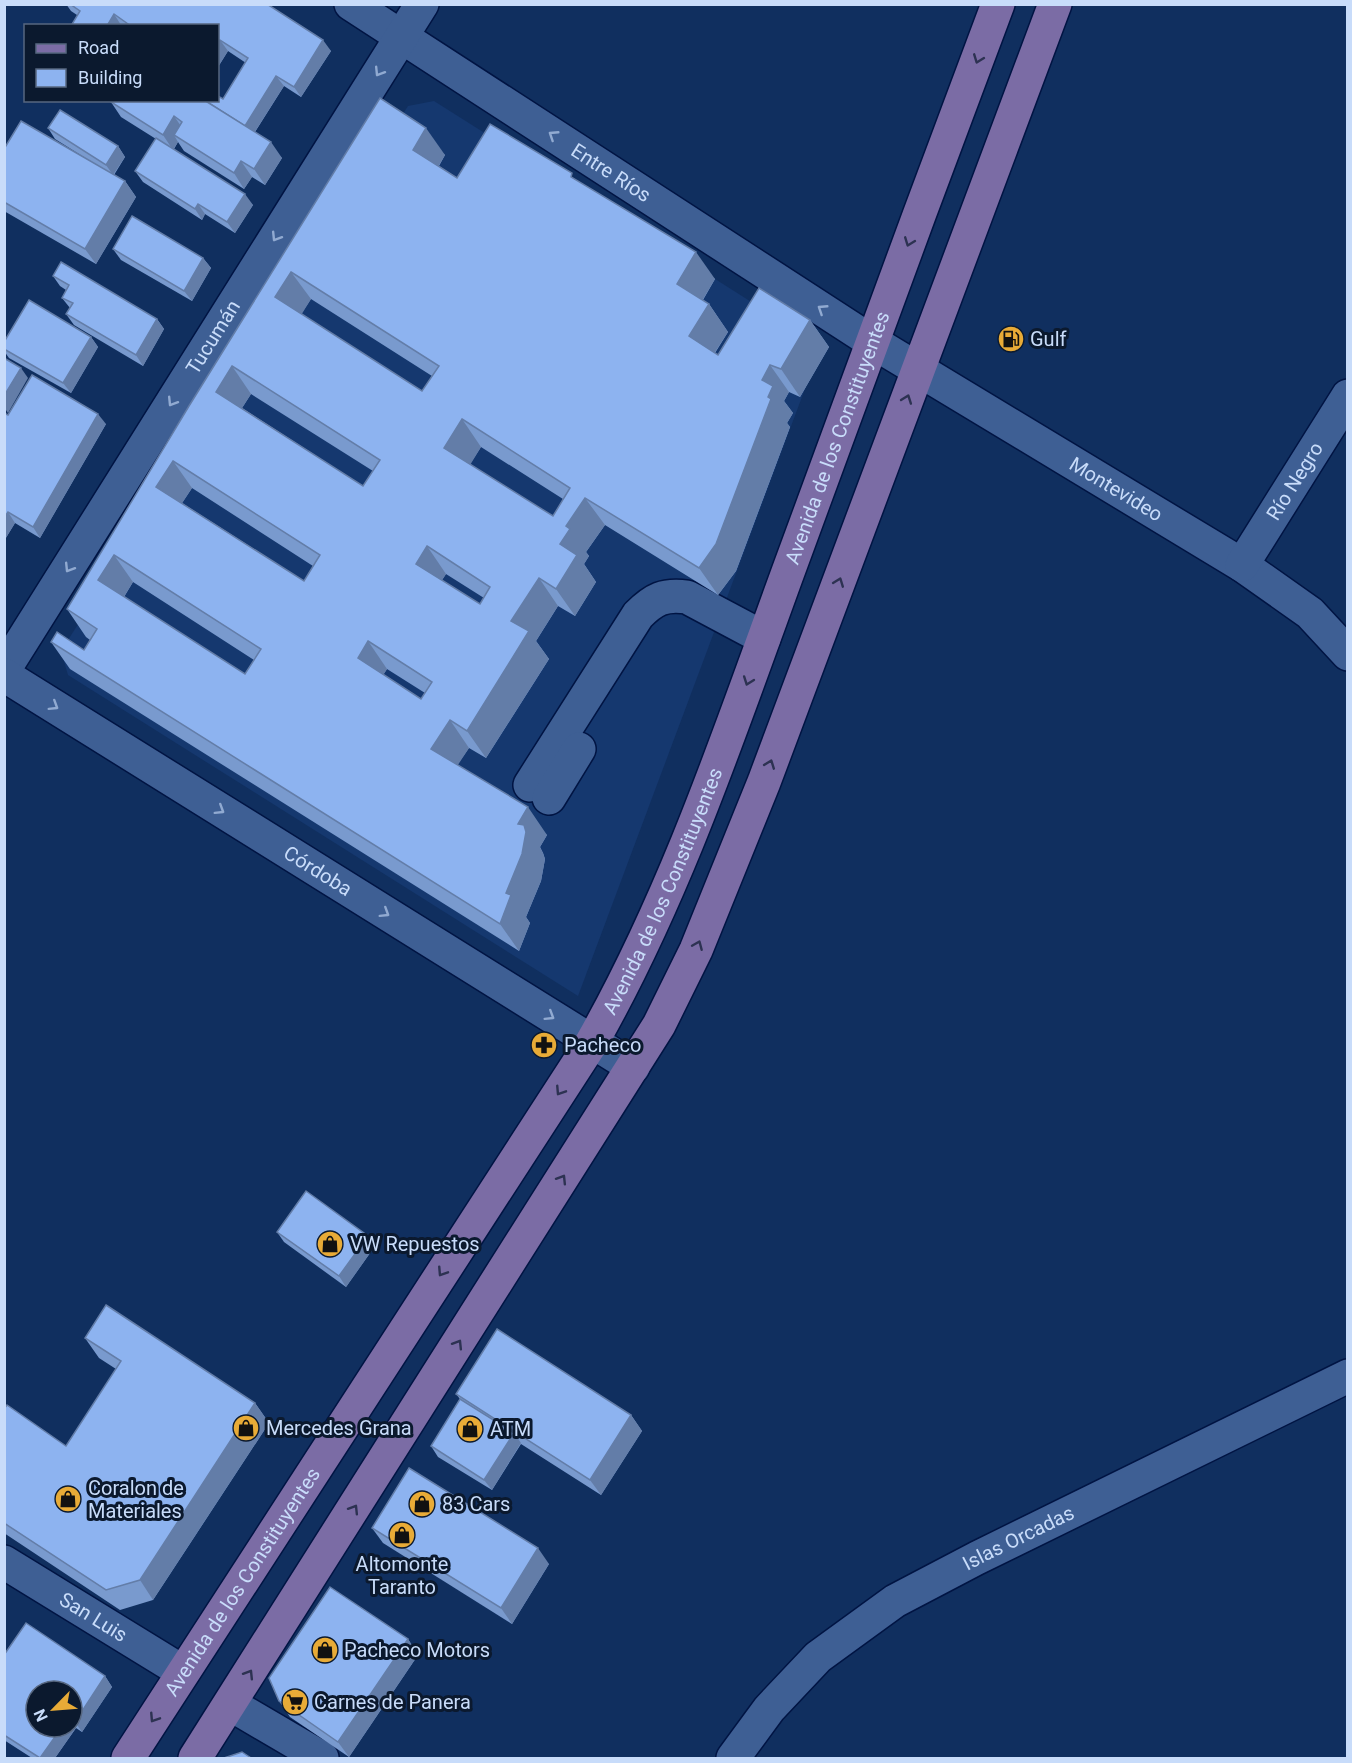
<svg xmlns="http://www.w3.org/2000/svg" width="1352" height="1763" font-family="Roboto,sans-serif">
<style>
.built{fill:#15386f}
.lines{fill:none;stroke-linecap:round;stroke-linejoin:round}
.minor-casing{stroke:#001443;stroke-width:36}
.major-casing{stroke:#001443;stroke-width:36}
.minor{stroke:#3e5f94;stroke-width:33}
.major{stroke:#7b6ca5;stroke-width:33}
.wall{fill:#799ace;fill-rule:evenodd}
.shaded-wall{fill:#637da8}
.building{fill:#8db3f0;stroke:#637da8;stroke-width:1.5;fill-rule:evenodd}
.oneway{stroke:#2d3252}
.oneway2{stroke:#91aad1}
.labels{text-anchor:middle;dominant-baseline:central;stroke-width:6;stroke-linejoin:round;paint-order:stroke}
.street-label{font-size:20px;fill:#c8dcfa;stroke:#0b192e}
.poi-label{font-size:20px;fill:#c8dcfa;stroke:#0b192e;text-anchor:start}
</style>
<rect width="100%" height="100%" fill="#102f5f"/>
<polygon class="built" points="434,101 821,346 578,996 68,675 61,651 408,106"/>
<g class="lines">
<defs>
<g id="minor">
<path id="s1" d="M351,4L871,341L1242,565L1310,613L1348,654"/>
<path id="s2" d="M1242,565L1348,396"/>
<path id="s3" d="M4,670L422,4"/>
<path id="s4" d="M4,675L633,1067"/>
<path d="M530,785L638,615C654,599 664,594 687,597L764,638"/>
<polyline points="549,798 579,749"/>
<path id="s5" d="M4,1562L183,1672"/>
<polyline points="230,1704 322,1758"/>
<path id="s6" d="M733,1758L769,1709L818,1657L895,1601L977,1558L1348,1376"/>
</g>
<g id="major">
<path id="s7" d="M128,1758L592,1042C676,894 730,731 788,572C857,382 927,193 998,4"/>
<polyline points="195,1758 659,1025 696,950 764,782 1055,4"/>
</g>
</defs>
<use href="#minor" class="minor-casing"/>
<use href="#major" class="major-casing"/>
<use href="#minor" class="minor"/>
<use href="#major" class="major"/>
</g>
<g class="wall">
<polygon points="66,4 267,4 331,51 301,97 284,86 255,132 282,158 265,185 252,177 244,189 184,151 178,142 174,149 253,205 235,233 205,214 202,220 143,182 135,171 156,139 121,117 111,102 218,100 223,99 246,63 228,51 218,67 218,26 122,26 77,15 71,11"/>
<path d="M380,98L445,155L439,166L457,178L578,181L715,279L703,300L709,304L728,332L715,353L718,355L810,320L829,347L800,397L789,392L784,401L793,413L787,423L790,427L736,571L718,595L605,525L586,552L589,556L584,564L596,582L575,616L558,606L536,641L549,659L486,758L469,748L457,765L547,835L540,847L543,853L545,859L541,881L526,917L530,923L519,951L70,669L51,642L84,650L90,640L86,637L67,609ZM311,299L432,376L422,391L301,314ZM251,394L373,471L363,486L242,408ZM481,447L563,499L553,516L470,464ZM192,488L313,566L304,581L182,503ZM446,574L484,598L480,604L442,580ZM133,582L254,660L245,674L124,597ZM387,669L425,693L421,699L383,675Z"/>
<polygon points="48,128 118,146 125,157 114,175 125,181 136,197 96,264 4,211 4,149 106,171 55,139"/>
<polygon points="113,249 203,258 211,268 192,301 121,260"/>
<polygon points="53,276 157,319 164,329 143,366 74,325 66,314 70,308 62,298 66,290 60,286"/>
<polygon points="91,337 98,347 71,393 9,358 4,351 4,342"/>
<polygon points="8,415 106,424 40,538 15,523 4,541"/>
<polygon points="277,1232 368,1236 375,1246 346,1287 284,1242"/>
<polygon points="85,1338 255,1403 269,1423 153,1600 120,1610 4,1533 4,1409 66,1446 116,1369 99,1358"/>
<polygon points="456,1394 631,1415 642,1431 601,1495 521,1444 492,1490 438,1457 431,1446 460,1399"/>
<polygon points="372,1528 549,1564 512,1624 383,1543"/>
<polygon points="408,1639 418,1655 349,1757 290,1717 279,1701"/>
<path d="M4,1655L105,1676L112,1687L82,1732L76,1728L55,1758H32L4,1740ZM72,1691V1727H36Z"/>
</g>
<g class="shaded-wall">
<polygon points="114,14 121,25 121,26 107,26"/>
<polygon points="220,40 228,51 218,67 218,45"/>
<polygon points="323,40 331,51 301,97 294,87"/>
<polygon points="276,76 284,86 251,138 243,128"/>
<polygon points="174,116 185,132 174,135 178,142 173,150 163,135"/>
<polygon points="426,128 445,155 432,177 413,150"/>
<polygon points="271,142 282,158 265,185 254,169"/>
<polygon points="118,146 125,157 113,175 106,165"/>
<polygon points="241,161 252,177 244,189 234,173"/>
<polygon points="125,181 136,197 96,264 85,249"/>
<polygon points="245,194 253,205 235,233 227,222"/>
<polygon points="198,204 205,214 202,220 195,209"/>
<polygon points="696,252 715,279 696,311 677,284"/>
<polygon points="203,258 211,268 192,301 184,291"/>
<polygon points="291,272 311,299 295,325 275,297"/>
<polygon points="709,304 728,332 708,363 689,336"/>
<polygon points="157,319 164,329 143,366 136,355"/>
<polygon points="810,320 829,347 800,397 781,369"/>
<polygon points="91,337 98,347 71,393 63,383"/>
<polygon points="770,365 789,392 784,401 793,413 787,423 790,427 736,571 718,595 699,568 762,380"/>
<polygon points="232,366 251,394 235,419 216,392"/>
<polygon points="21,368 28,378 8,413 4,407 4,396"/>
<polygon points="98,414 106,424 40,538 33,527"/>
<polygon points="462,419 481,447 464,475 444,448"/>
<polygon points="173,461 192,488 175,514 156,487"/>
<polygon points="585,498 605,525 586,552 589,556 584,564 596,582 575,616 556,589 560,544 566,526"/>
<polygon points="8,512 15,523 4,541 4,518"/>
<polygon points="427,546 446,574 435,591 416,564"/>
<polygon points="114,555 133,582 117,608 98,580"/>
<polygon points="539,578 558,606 536,641 549,659 486,758 467,731 511,621"/>
<polygon points="368,641 387,669 377,685 358,658"/>
<polygon points="450,720 469,748 450,777 431,749"/>
<polygon points="528,807 547,835 540,847 543,853 545,859 541,881 526,917 530,923 519,951 500,924 518,824"/>
<polygon points="368,1236 375,1246 346,1287 339,1276"/>
<polygon points="255,1403 269,1423 153,1600 140,1580"/>
<polygon points="631,1415 642,1431 601,1495 590,1480"/>
<polygon points="514,1433 521,1443 492,1490 484,1480"/>
<polygon points="538,1548 549,1564 512,1624 501,1608"/>
<polygon points="408,1639 418,1655 349,1757 338,1742"/>
<polygon points="105,1676 112,1687 82,1732 75,1722"/>
<polygon points="72,1722 76,1728 55,1758 40,1758 62,1727 72,1727"/>
</g>
<g class="building">
<polygon points="70,4 267,4 323,40 294,87 276,76 245,126 204,100 218,100 218,96 223,99 248,58 220,40 218,45 218,26 131,26 114,14 107,26 71,26 80,11"/>
<path d="M380,98L426,128L413,150L457,178L490,124L572,173L571,177L696,252L677,284L709,304L689,336L718,355L759,288L810,320L781,369L770,365L762,380L773,386L768,397L771,399L716,544L699,568L585,498L566,526L570,529L560,544L577,555L556,589L539,578L511,621L529,631L467,731L450,720L431,749L528,807L518,824L524,825L526,832L522,854L506,893L511,895L500,924L51,642L57,632L84,650L97,629L67,609L189,406ZM291,272L439,366L422,391L275,297ZM232,366L380,460L363,486L216,392ZM462,419L570,488L553,516L444,448ZM173,461L320,555L304,581L156,487ZM427,546L490,587L480,604L416,564ZM114,555L261,649L245,674L98,580ZM368,641L432,682L421,699L358,658Z"/>
<polygon points="112,100 204,100 271,142 254,169 241,161 234,173 174,135 182,122 174,116 163,135 111,102"/>
<polygon points="60,110 118,146 106,165 48,128"/>
<polygon points="21,121 125,181 85,249 4,202 4,149"/>
<polygon points="156,138 245,194 227,222 198,204 195,209 135,171"/>
<polygon points="132,216 203,258 184,291 113,249"/>
<polygon points="61,262 157,319 136,355 66,314 73,303 62,298 69,285 53,276"/>
<polygon points="29,300 91,337 63,383 4,349 4,342"/>
<polygon points="4,358 21,368 4,396"/>
<polygon points="32,375 98,414 33,527 8,512 4,518 4,413 8,415"/>
<polygon points="306,1191 368,1236 339,1276 277,1232"/>
<polygon points="106,1305 255,1403 140,1580 106,1590 4,1523 4,1409 7,1405 66,1446 121,1361 85,1338"/>
<polygon points="497,1329 631,1415 590,1480 456,1394"/>
<polygon points="460,1399 514,1433 484,1480 431,1446"/>
<polygon points="409,1468 538,1548 501,1608 372,1528"/>
<polygon points="330,1587 408,1639 338,1742 279,1701 269,1678"/>
<polygon points="26,1623 105,1676 75,1722 72,1720 72,1691 36,1691 36,1727 62,1727 40,1758 4,1735 4,1655"/>
<polygon points="242,1752 251,1758 224,1758"/>
</g>
<defs><path id="oneway-chevron" d="M-2-3.5L2.5 0L-2 3.5" fill="none" stroke-width="1.6" stroke-linecap="round" stroke-linejoin="round" transform="scale(1.5)"/></defs>
<g class="oneway">
<use href="#oneway-chevron" transform="translate(978 59) rotate(111)"/>
<use href="#oneway-chevron" transform="translate(909 242) rotate(111)"/>
<use href="#oneway-chevron" transform="translate(907 399) rotate(-70)"/>
<use href="#oneway-chevron" transform="translate(839 582) rotate(-69)"/>
<use href="#oneway-chevron" transform="translate(748 681) rotate(110)"/>
<use href="#oneway-chevron" transform="translate(770 764) rotate(-69)"/>
<use href="#oneway-chevron" transform="translate(698 945) rotate(-67)"/>
<use href="#oneway-chevron" transform="translate(560 1091) rotate(123)"/>
<use href="#oneway-chevron" transform="translate(562 1179) rotate(-58)"/>
<use href="#oneway-chevron" transform="translate(442 1272) rotate(123)"/>
<use href="#oneway-chevron" transform="translate(458 1344) rotate(-58)"/>
<use href="#oneway-chevron" transform="translate(354 1509) rotate(-58)"/>
<use href="#oneway-chevron" transform="translate(249 1674) rotate(-58)"/>
<use href="#oneway-chevron" transform="translate(154 1718) rotate(123)"/>
</g>
<g class="oneway2">
<use href="#oneway-chevron" transform="translate(379 72) rotate(122)"/>
<use href="#oneway-chevron" transform="translate(553 135) rotate(-147)"/>
<use href="#oneway-chevron" transform="translate(276 237) rotate(122)"/>
<use href="#oneway-chevron" transform="translate(822 309) rotate(-147)"/>
<use href="#oneway-chevron" transform="translate(172 402) rotate(122)"/>
<use href="#oneway-chevron" transform="translate(69 568) rotate(122)"/>
<use href="#oneway-chevron" transform="translate(54 706) rotate(32)"/>
<use href="#oneway-chevron" transform="translate(220 810) rotate(32)"/>
<use href="#oneway-chevron" transform="translate(385 913) rotate(32)"/>
<use href="#oneway-chevron" transform="translate(550 1016) rotate(32)"/>
</g>
<defs>
<symbol id="fuel-disc" viewBox="-11 -11 22 22"><circle r="9.5" fill="#e8ab37" stroke="#0b192e"/><path d="M-5.5-6h7V0h2V4h1.3V-2.5L3-4.5l.8-.8L6-3V5H2.5V1h-1V6h-7ZM-4.2-4.7v3.2H.2V-4.7Z" fill="#111"/></symbol>
<symbol id="pharmacy-disc" viewBox="-11 -11 22 22"><circle r="9.5" fill="#e8ab37" stroke="#0b192e"/><path d="M-2-6h4v4h4v4h-4v4h-4v-4h-4v-4h4Z" fill="#111"/></symbol>
<symbol id="shop-disc" viewBox="-11 -11 22 22"><circle r="9.5" fill="#e8ab37" stroke="#0b192e"/><path d="M-5-2.5h2.3a2.7 3.5 0 0 1 5.4 0H5L5.5 6h-11ZM-1.5-2.5h3a1.5 2.3 0 0 0-3 0Z" fill="#111"/></symbol>
<symbol id="supermarket-disc" viewBox="-11 -11 22 22"><circle r="9.5" fill="#e8ab37" stroke="#0b192e"/><path d="M-6-5.5h2.5l.6 2H6L4.5 2H-2.5L-4.4-4H-6ZM-1.5 3.2a1.3 1.3 0 1 0 .1 0ZM3 3.2a1.3 1.3 0 1 0 .1 0Z" fill="#111"/></symbol>
</defs>
<g fill-rule="evenodd">
<use href="#fuel-disc" x="996" y="324" width="30" height="30"/>
<use href="#pharmacy-disc" x="529" y="1030" width="30" height="30"/>
<use href="#shop-disc" x="315" y="1229" width="30" height="30"/>
<use href="#shop-disc" x="231" y="1413" width="30" height="30"/>
<use href="#shop-disc" x="455" y="1414" width="30" height="30"/>
<use href="#shop-disc" x="53" y="1484" width="30" height="30"/>
<use href="#shop-disc" x="407" y="1489" width="30" height="30"/>
<use href="#shop-disc" x="387" y="1520" width="30" height="30"/>
<use href="#shop-disc" x="310" y="1635" width="30" height="30"/>
<use href="#supermarket-disc" x="280" y="1687" width="30" height="30"/>
</g>
<g class="labels">
<g class="street-label">
<text stroke="none"><textPath href="#s1" startOffset="310">Entre Ríos</textPath></text>
<text stroke="none"><textPath href="#s3" startOffset="393">Tucumán</textPath></text>
<text stroke="none"><textPath href="#s7" startOffset="1506">Avenida de los Constituyentes</textPath></text>
<text stroke="none"><textPath href="#s2" startOffset="99">Río Negro</textPath></text>
<text stroke="none"><textPath href="#s1" startOffset="906">Montevideo</textPath></text>
<text stroke="none"><textPath href="#s4" startOffset="370">Córdoba</textPath></text>
<text stroke="none"><textPath href="#s7" startOffset="1020">Avenida de los Constituyentes</textPath></text>
<text stroke="none"><textPath href="#s6" startOffset="366">Islas Orcadas</textPath></text>
<text stroke="none"><textPath href="#s7" startOffset="210">Avenida de los Constituyentes</textPath></text>
<text stroke="none"><textPath href="#s5" startOffset="105">San Luis</textPath></text>
</g>
<g class="poi-label">
<text x="1030" y="339">Gulf</text>
<text x="564" y="1045">Pacheco</text>
<text x="350" y="1244">VW Repuestos</text>
<text x="266" y="1428">Mercedes Grana</text>
<text x="490" y="1429">ATM</text>
<text x="88" y="1488">Coralon de<tspan x="88" dy="23">Materiales</tspan></text>
<text x="442" y="1504">83 Cars</text>
<text x="402" y="1564" text-anchor="middle">Altomonte<tspan x="402" dy="23">Taranto</tspan></text>
<text x="344" y="1650">Pacheco Motors</text>
<text x="314" y="1702">Carnes de Panera</text>
</g>
</g>
<rect width="1352" height="1763" fill="none" stroke="#c8dcfa" stroke-width="12"/>
<rect x="24" y="24" width="195" height="78" fill="#0b192e" stroke="#576780" stroke-width="1.5"/>
<rect x="36" y="44" width="30" height="9" fill="#7b6ca5" stroke="#576780" stroke-width="1.5"/>
<text x="78" y="54" font-size="18" fill="#c8dcfa">Road</text>
<rect x="36" y="69" width="30" height="18" fill="#8db3f0" stroke="#576780" stroke-width="1.5"/>
<text x="78" y="84" font-size="18" fill="#c8dcfa">Building</text>
<g transform="translate(54 1709) rotate(245)"><circle r="28" fill="#0b192e" stroke="#576780" stroke-width="1.5"/>
<path d="M0-4.5L10 22L0 15L-10 22Z" fill="#e8ab37"/>
<text y="-9" font-size="16" font-weight="bold" text-anchor="middle" fill="#c8dcfa">N</text>
</g>
</svg>
